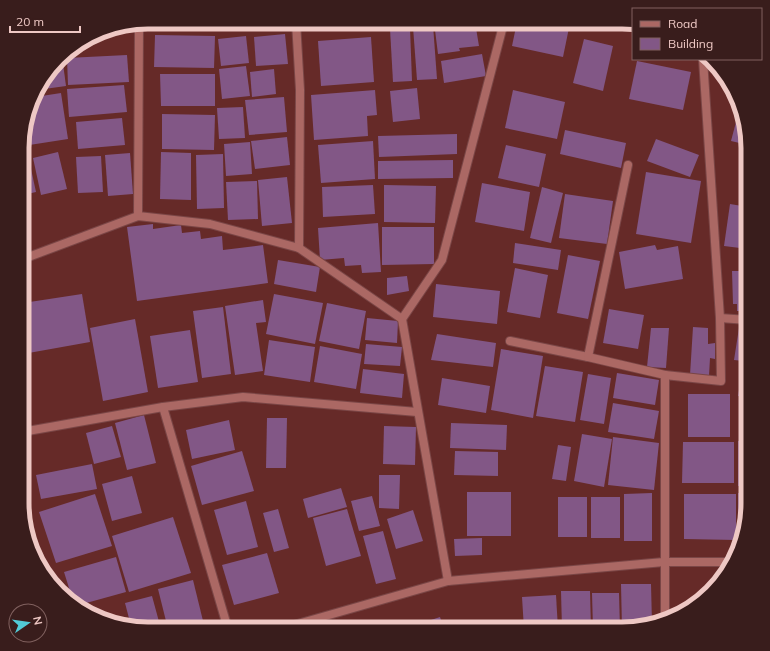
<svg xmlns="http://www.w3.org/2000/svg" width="770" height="651" font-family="Mulish,sans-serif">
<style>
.building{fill:#825786}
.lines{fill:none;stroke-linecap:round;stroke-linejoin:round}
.minor-casing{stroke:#7a4646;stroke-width:10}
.minor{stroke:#ab6864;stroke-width:8}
.rim{fill:none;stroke:#eec8c4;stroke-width:5}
</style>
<rect width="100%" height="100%" fill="#662a28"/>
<g class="building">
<polygon points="434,22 497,22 498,26 476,28 479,46 459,48 460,51 438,54"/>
<polygon points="517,22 570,23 563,57 512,46"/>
<polygon points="433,25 437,79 417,80 413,27"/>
<polygon points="410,28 412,81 393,82 390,29"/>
<polygon points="285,34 288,64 256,66 254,37"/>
<polygon points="155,35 215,36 214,68 154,67"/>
<polygon points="246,36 249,63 221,66 218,39"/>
<polygon points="371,37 374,82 321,86 318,41"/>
<polygon points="584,39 613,46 603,91 573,83"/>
<polygon points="482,54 486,76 444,83 441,61"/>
<polygon points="127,55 129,82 68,85 67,58"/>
<polygon points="62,56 66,86 37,90 39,85"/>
<polygon points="637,61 691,72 683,110 629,99"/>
<polygon points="246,66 250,96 222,99 219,69"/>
<polygon points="274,69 276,94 252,97 250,72"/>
<polygon points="160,74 215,74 215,106 161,106"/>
<polygon points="124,85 127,112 69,117 67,89"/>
<polygon points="417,88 420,119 393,122 390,91"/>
<polygon points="375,90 377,115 367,116 368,136 314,140 311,95"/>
<polygon points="513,90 565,102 557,139 505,128"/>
<polygon points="61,93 68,139 23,146 23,131 35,97"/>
<polygon points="284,97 287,132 249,135 245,100"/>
<polygon points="243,107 245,138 219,139 217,108"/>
<polygon points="740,107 748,139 748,145 731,141"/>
<polygon points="162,114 215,115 214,150 162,149"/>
<polygon points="122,118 125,145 78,149 76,122"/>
<polygon points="565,130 626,143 621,168 560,154"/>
<polygon points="457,134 457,154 379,157 378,136"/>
<polygon points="287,137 290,165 255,169 251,141"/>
<polygon points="656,139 699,155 690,177 647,161"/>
<polygon points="373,141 375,179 321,183 318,145"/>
<polygon points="250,142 252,174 226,176 224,144"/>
<polygon points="506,145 546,154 539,187 498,178"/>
<polygon points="58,152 67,189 41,195 33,158"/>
<polygon points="161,152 191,153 191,200 160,199"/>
<polygon points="130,153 133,194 108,196 105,155"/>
<polygon points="223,154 224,208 197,209 196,155"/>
<polygon points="28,155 36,192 23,195 23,156"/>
<polygon points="101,156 103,192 78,193 76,157"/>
<polygon points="453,160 453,178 378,179 378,161"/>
<polygon points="646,172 701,181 691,243 636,234"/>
<polygon points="287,177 292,223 262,226 258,180"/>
<polygon points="257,181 258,219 228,220 226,182"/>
<polygon points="482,183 530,192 524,231 475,222"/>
<polygon points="373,185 375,214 323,217 322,187"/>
<polygon points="384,185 436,186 435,223 384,222"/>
<polygon points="542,187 563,193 551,243 530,238"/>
<polygon points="565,194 613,201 607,244 559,238"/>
<polygon points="730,204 748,207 748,249 724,246"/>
<polygon points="378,223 381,272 362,273 361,265 345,266 344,258 320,260 318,228"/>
<polygon points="153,224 153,229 181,225 182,233 200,231 201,239 222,236 223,250 263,245 268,283 137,301 127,227"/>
<polygon points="382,227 434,227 434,264 382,265"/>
<polygon points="515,243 561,250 558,270 513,263"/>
<polygon points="655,245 657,250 678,246 683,279 625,289 619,252"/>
<polygon points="568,255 600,261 588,319 557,313"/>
<polygon points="278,260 320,267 316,292 274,284"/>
<polygon points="515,268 548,275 540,318 507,312"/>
<polygon points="732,271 748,271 748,311 737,311 737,304 733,304"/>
<polygon points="407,276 409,291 387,295 387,278"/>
<polygon points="436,284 500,291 497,324 433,317"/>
<polygon points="82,294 90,342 23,354 23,303"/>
<polygon points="274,294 323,303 315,344 266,334"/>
<polygon points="263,300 266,322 256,323 263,371 235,375 225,306"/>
<polygon points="327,303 366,311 359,349 319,341"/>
<polygon points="223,307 231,374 202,378 193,311"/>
<polygon points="609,309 644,315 638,349 603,343"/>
<polygon points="367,318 398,321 397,343 365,340"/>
<polygon points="135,319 148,392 103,401 90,328"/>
<polygon points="693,327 708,328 708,344 715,343 715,359 710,358 709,376 690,375"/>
<polygon points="651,328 669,328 666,368 647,367"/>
<polygon points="739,328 748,329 748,397 738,396 744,361 734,360"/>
<polygon points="190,330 198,382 158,388 150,336"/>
<polygon points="437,334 496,343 493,367 431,360"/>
<polygon points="269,340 315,347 310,382 264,375"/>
<polygon points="366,344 402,347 400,366 364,364"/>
<polygon points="320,346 362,354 356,389 314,382"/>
<polygon points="501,349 543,356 533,418 491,410"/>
<polygon points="545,366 583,372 575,422 536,416"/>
<polygon points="363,369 404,374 402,398 360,393"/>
<polygon points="617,373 659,380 655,405 613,398"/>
<polygon points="588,374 611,378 604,424 580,420"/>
<polygon points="442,378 490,386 486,413 438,405"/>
<rect x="688" y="394" width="42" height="43"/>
<polygon points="613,403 659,411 654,439 608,432"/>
<polygon points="144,415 156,463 127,470 115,423"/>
<polygon points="267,418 287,418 286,468 266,468"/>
<polygon points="229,420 235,450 192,459 186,430"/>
<polygon points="451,423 507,425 506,450 450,448"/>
<polygon points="112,426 121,457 94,464 86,433"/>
<polygon points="384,426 416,427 415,465 383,464"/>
<polygon points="582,434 612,439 604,487 574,481"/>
<polygon points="613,437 659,443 654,490 608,485"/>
<rect x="738" y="441" width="10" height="45"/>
<polygon points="683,442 734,442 734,483 682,483"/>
<polygon points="558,445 571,447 566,481 552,479"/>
<polygon points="242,451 254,491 202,505 191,466"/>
<polygon points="455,451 498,452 498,476 454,475"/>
<polygon points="92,464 97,489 41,499 36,475"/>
<polygon points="379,475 400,475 399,509 379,508"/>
<polygon points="132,476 142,513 112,521 102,484"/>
<polygon points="341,488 347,507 308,518 303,499"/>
<rect x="467" y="492" width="44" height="44"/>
<polygon points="652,493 652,541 624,541 624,494"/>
<polygon points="738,493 748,493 748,503 741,540 738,540"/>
<polygon points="95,494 112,546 56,563 39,512"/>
<polygon points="684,494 736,494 736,540 684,539"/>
<polygon points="372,496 380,526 359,531 351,501"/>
<rect x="558" y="497" width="29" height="40"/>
<rect x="591" y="497" width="29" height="41"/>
<polygon points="246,501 258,547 227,555 214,510"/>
<polygon points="278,509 289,548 274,552 263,513"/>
<polygon points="347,509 361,556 326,566 313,518"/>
<polygon points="413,510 423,541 396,549 387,519"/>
<polygon points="173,517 191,573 129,592 112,536"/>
<polygon points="383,531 396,579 376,584 363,536"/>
<polygon points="482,538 482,555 455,556 454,539"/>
<polygon points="267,553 279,593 234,605 222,565"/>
<polygon points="116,557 126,592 79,605 73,601 64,572"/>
<polygon points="193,580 205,629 168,629 158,589"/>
<polygon points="621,584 651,584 652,624 622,629"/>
<polygon points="561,591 590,591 591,629 562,629"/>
<polygon points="592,593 619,593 620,629 593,629"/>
<polygon points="556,595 558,629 524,629 522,597"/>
<polygon points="152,596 161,629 148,629 131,626 125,603"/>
<polygon points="704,597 691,606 691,598"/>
<polygon points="440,617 444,629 404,629"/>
</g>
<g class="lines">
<defs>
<g id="minor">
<polyline points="296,22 300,90 299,248"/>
<polyline points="627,22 633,24"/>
<polyline points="138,216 139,23"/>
<polyline points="23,259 138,216 210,224 299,248 402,319"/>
<polyline points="720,318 748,320"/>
<polyline points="510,341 588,357 665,375"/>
<polyline points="588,357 628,165"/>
<polyline points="163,407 228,629"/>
<polyline points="22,432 163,407 243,397 417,412"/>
<polyline points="22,503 27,532"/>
<polyline points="448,581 402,319 442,260 504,22"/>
<polyline points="665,621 665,375 721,381 720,318 703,59"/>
<polyline points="280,629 448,581 664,562 731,562"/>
</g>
</defs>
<use href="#minor" class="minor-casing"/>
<use href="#minor" class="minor"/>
</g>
<path d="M0 0H770V651H0ZM148 29H622A119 119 0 0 1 741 148V503A119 119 0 0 1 622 622H148A119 119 0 0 1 29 503V148A119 119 0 0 1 148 29Z" fill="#391d1c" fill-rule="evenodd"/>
<path class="rim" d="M148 29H622A119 119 0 0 1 741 148V503A119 119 0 0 1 622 622H148A119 119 0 0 1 29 503V148A119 119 0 0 1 148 29Z"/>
<rect x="632" y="8" width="130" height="52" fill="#391d1c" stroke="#81615f"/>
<rect x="640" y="21" width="20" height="6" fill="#ab6864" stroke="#81615f"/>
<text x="668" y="28" font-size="12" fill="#eec8c4">Road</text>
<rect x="640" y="38" width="20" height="12" fill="#825786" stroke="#81615f"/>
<text x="668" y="48" font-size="12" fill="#eec8c4">Building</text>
<g transform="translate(28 623) rotate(77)"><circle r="19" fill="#391d1c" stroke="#81615f"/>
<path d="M0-3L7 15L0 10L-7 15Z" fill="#52cbd7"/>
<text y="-6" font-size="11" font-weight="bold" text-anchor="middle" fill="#eec8c4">N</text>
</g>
<path d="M10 26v6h70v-6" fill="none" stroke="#eec8c4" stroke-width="2"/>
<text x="16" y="26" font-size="12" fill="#eec8c4" stroke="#391d1c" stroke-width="3" paint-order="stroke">20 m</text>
</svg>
